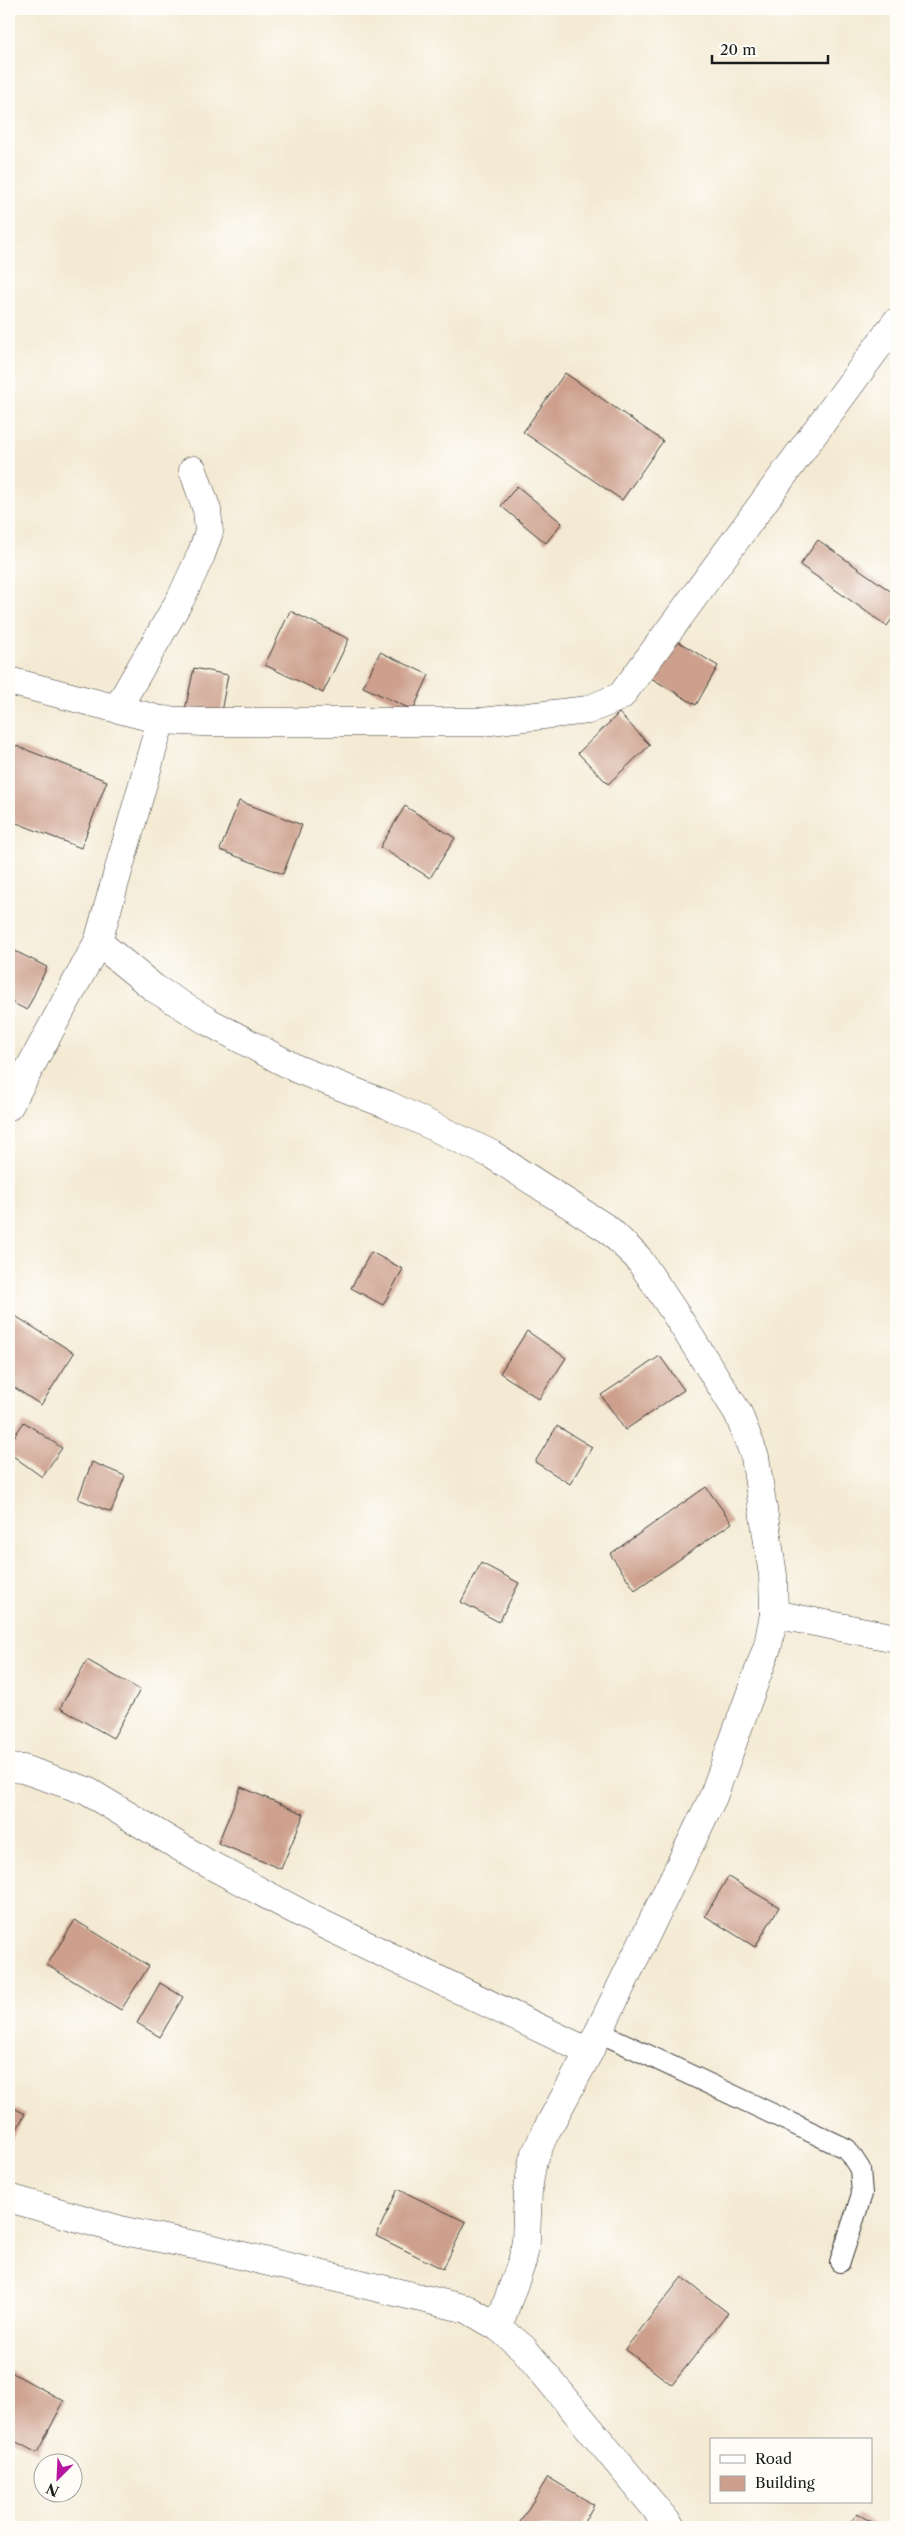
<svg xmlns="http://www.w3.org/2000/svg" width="905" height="2536" font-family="'Libre Caslon Text',serif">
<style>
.building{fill:#cda08d}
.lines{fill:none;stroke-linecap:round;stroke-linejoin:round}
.lane-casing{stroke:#3c3b38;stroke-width:22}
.street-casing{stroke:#3c3b38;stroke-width:29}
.lane{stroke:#fff;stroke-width:20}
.street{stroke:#fff;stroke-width:28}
</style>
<rect width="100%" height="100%" fill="#fdfcf7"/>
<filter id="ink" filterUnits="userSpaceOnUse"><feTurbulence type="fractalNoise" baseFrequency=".02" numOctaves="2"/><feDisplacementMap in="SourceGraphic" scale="10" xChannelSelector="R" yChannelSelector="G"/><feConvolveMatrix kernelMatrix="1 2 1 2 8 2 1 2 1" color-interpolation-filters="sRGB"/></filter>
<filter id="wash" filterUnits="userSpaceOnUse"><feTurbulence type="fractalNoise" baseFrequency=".0096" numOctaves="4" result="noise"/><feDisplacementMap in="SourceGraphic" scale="20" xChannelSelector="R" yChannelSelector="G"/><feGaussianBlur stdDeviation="1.12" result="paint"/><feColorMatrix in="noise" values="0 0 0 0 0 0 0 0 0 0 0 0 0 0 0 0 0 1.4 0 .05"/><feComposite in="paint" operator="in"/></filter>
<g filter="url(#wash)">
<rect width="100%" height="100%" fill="#f4ead4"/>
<g id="blocks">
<g class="building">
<polygon points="565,373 663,441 622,500 523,432"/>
<polygon points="517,486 562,523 546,543 501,506"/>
<polygon points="818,540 896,595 896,613 887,626 800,565"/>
<polygon points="290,611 349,639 323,693 265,665"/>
<polygon points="674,639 718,666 696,705 651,678"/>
<polygon points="380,652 429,675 413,710 363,687"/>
<polygon points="194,668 228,675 220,717 185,710"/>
<polygon points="619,713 650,745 608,784 578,753"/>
<polygon points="14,745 107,781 81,848 9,820 9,760"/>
<polygon points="239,801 302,825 283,874 220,850"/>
<polygon points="405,806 455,838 430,878 380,847"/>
<polygon points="9,948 47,967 27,1010 9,1001"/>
<polygon points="371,1252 403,1269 383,1305 351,1288"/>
<polygon points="9,1312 74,1353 41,1405 9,1384"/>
<polygon points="527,1331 566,1358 539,1399 500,1373"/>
<polygon points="660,1356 684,1390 625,1430 601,1395"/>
<polygon points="24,1422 62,1448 42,1477 9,1453 9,1444"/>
<polygon points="557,1426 592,1447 570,1484 535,1462"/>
<polygon points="92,1462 125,1476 111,1512 78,1499"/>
<polygon points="706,1487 732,1523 635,1590 610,1554"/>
<polygon points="481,1563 519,1583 499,1622 461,1602"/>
<polygon points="87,1660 140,1690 113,1738 60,1708"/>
<polygon points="241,1787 304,1814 281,1869 218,1843"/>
<polygon points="728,1877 779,1907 755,1947 705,1916"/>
<polygon points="75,1920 149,1966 121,2010 47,1965"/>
<polygon points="160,1983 183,1997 160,2037 137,2023"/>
<polygon points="9,2105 25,2114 9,2144"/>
<polygon points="398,2189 466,2222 443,2269 376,2236"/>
<polygon points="682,2277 728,2313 672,2385 625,2349"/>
<polygon points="9,2371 64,2401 37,2453 9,2438"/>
<polygon points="548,2477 594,2505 581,2527 517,2527"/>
<polygon points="857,2514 882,2527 849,2527"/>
</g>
</g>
</g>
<g filter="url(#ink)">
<use href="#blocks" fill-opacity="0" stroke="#3c3b38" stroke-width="1"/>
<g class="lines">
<defs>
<polyline id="lane" points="599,2032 847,2149 860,2169 862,2194 840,2262"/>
<g id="street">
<polyline points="9,681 161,720 202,722 482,722 588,710 621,696 896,322"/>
<polyline points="118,707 181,598 201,555 209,532 207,510 193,470"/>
<polyline points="98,942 154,988 209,1022 297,1069 388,1105 491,1154 609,1230 638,1258 675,1313 738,1413 755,1457 773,1575 774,1614 768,1645 713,1797 589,2052 544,2135 533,2160 528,2189 526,2241 522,2262 498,2327"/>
<polyline points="9,1106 98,942 161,720"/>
<polyline points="774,1614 896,1638"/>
<polyline points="9,1768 23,1769 87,1791 205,1862 308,1917 589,2052"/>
<polyline points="9,2198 124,2231 214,2249 467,2309 498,2327 523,2348 671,2527"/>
</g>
</defs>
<use href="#lane" class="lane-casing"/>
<use href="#street" class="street-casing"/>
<use href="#lane" class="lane"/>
<use href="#street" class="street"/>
</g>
</g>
<rect width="905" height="2536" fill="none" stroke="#fdfcf7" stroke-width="30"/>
<rect x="710" y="2438" width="162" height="65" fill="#fdfcf7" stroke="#a3a29f"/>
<rect x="720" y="2455" width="25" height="8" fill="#ffffff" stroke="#a3a29f"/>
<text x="755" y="2464" font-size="15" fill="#1c1c1c">Road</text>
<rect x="720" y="2476" width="25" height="15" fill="#cda08d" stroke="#a3a29f"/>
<text x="755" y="2488" font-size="15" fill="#1c1c1c">Building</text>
<g transform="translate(58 2478) rotate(204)"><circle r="24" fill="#fdfcf7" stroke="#a3a29f"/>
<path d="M0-4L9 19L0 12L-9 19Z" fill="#b5179e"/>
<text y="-8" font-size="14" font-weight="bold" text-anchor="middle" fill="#1c1c1c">N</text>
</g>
<path d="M712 55v8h116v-8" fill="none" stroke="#1c1c1c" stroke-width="2.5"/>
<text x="720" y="55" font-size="15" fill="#1c1c1c" stroke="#fdfcf7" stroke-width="4" paint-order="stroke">20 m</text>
</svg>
